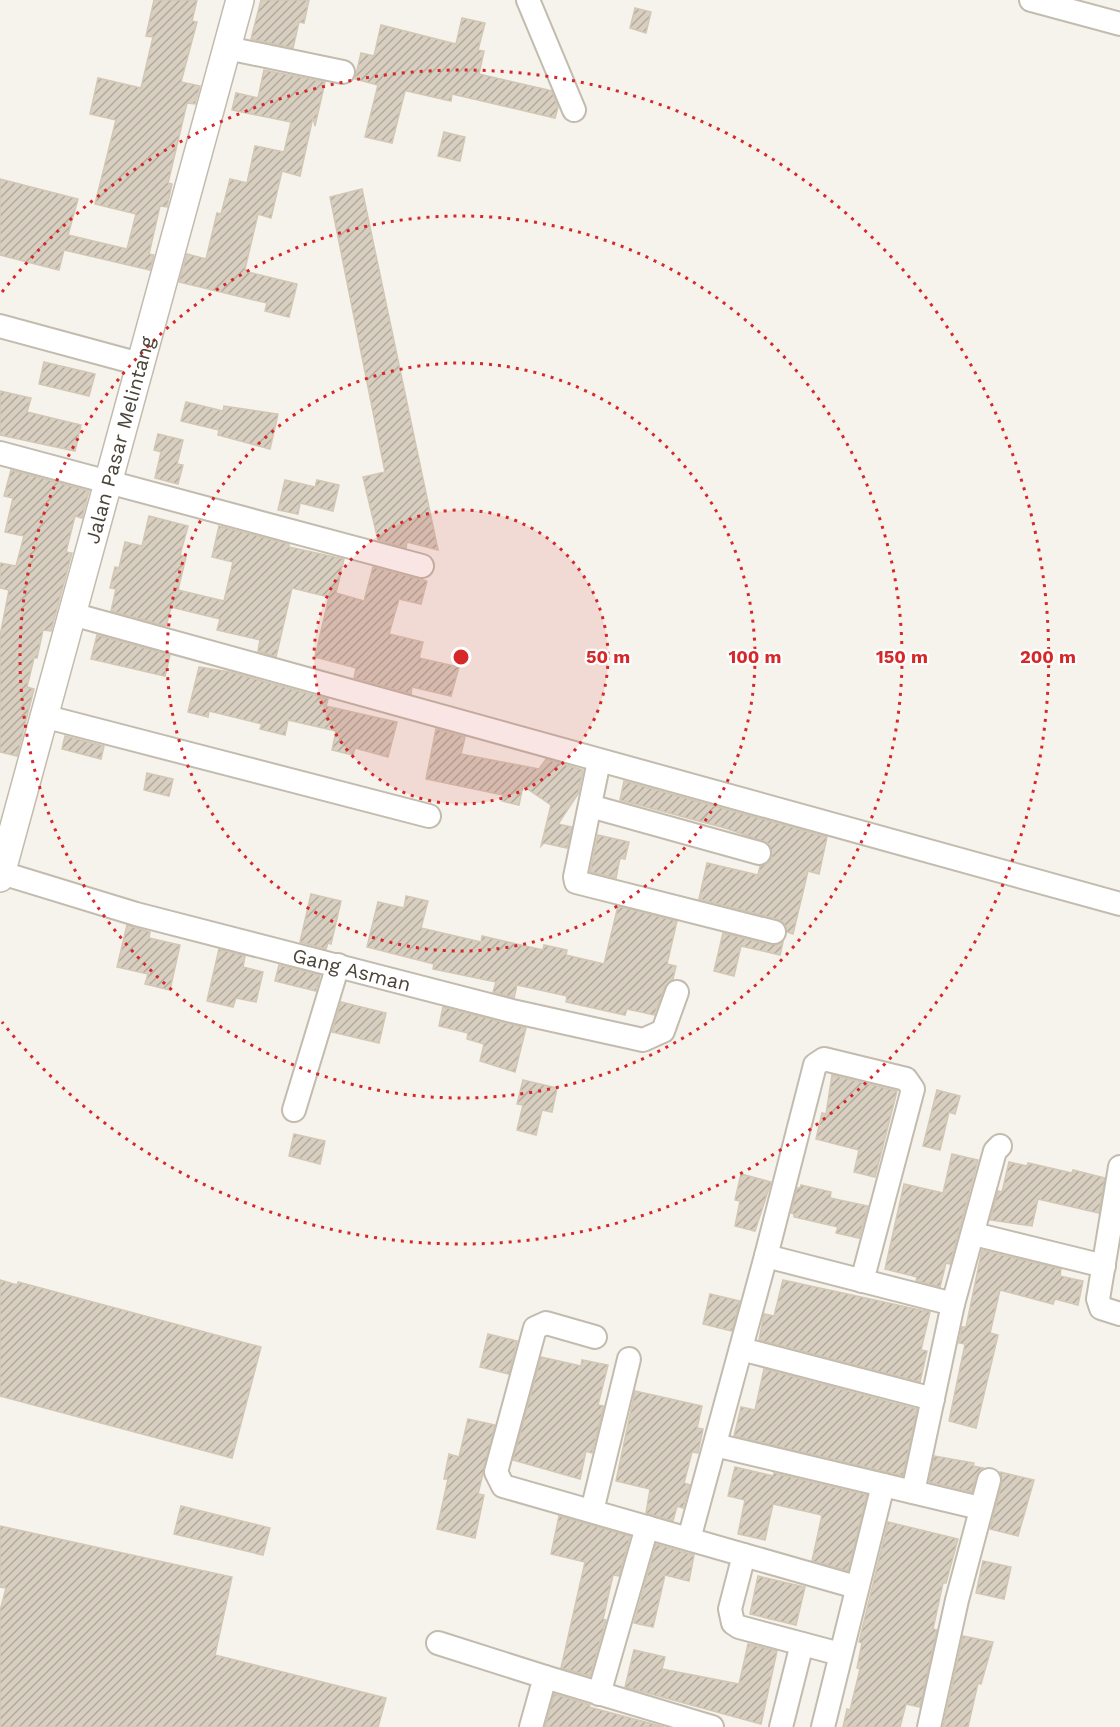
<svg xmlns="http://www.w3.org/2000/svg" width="1120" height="1727" font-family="'Work Sans',sans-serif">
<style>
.building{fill:url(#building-hatch);stroke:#d3c7b4;stroke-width:1.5}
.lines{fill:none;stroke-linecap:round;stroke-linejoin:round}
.minor-casing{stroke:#c2bbae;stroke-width:26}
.tertiary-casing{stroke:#c2bbae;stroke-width:30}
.minor{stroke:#fff;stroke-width:22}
.tertiary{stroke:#fff;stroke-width:27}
.ring{fill:none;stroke:#d62828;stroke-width:3;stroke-dasharray:3 6}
.labels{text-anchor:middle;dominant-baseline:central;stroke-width:4.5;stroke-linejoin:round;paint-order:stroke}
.street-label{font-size:20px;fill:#4b4439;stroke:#fff}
.centre{fill:#d62828;stroke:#fff;stroke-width:3}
.ring-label{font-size:18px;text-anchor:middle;font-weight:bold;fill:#d62828;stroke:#fff;stroke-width:4.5;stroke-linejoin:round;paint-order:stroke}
</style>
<defs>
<pattern id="building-hatch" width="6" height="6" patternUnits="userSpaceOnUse" patternTransform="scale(1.5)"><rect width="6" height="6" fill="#d8cfc1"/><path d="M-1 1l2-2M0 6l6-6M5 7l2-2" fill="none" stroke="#b1aa9e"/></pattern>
</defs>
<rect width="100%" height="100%" fill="#f6f3ec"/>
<g class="building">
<polygon points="154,0 197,0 192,21 197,22 181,82 200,86 195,104 187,103 168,183 172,184 167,207 160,206 149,254 154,255 150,270 64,250 59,270 0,255 0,179 78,199 68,235 127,249 136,214 95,204 116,120 90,114 98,78 141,88 153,37 146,36"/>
<polygon points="261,0 309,0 304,23 299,22 293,48 251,39"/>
<polygon points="635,8 651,12 646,33 630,28"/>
<polygon points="462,18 485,23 478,50 484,51 479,74 552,91 558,107 555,118 452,94 451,101 407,91 405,91 392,143 365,137 378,85 355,79 361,53 374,56 381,25 456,44"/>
<polygon points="264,70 325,82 315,126 313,117 300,176 282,171 271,218 258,214 245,269 248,272 297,284 289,317 265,311 267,303 179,282 187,254 206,259 217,213 221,214 230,179 247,183 255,146 284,152 291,122 232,110 236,93 258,98"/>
<polygon points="444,132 465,137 460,161 438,156"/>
<polygon points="362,189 438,550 407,542 406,548 378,540 363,477 385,472 330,197"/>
<polygon points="44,362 95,374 89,396 39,384"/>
<polygon points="0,391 31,398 27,412 81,425 75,451 0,435"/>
<polygon points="186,402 223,411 224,406 278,414 270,449 218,435 219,430 181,421"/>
<polygon points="158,434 183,440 177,464 183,465 178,484 155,478 161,452 154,450"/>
<polygon points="11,470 89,491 82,518 75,516 66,552 72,553 51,631 43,630 37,658 34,658 27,687 34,689 17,756 0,752 0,636 9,590 0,588 0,563 16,566 24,536 5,532 13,498 4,496"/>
<polygon points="285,480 315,487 317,480 339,485 333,511 300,503 298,514 278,510"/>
<polygon points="149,516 188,526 180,555 186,557 178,590 224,601 233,562 212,557 219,526 289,544 289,547 344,559 336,593 364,601 373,567 427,581 421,604 399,599 389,634 423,642 419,658 459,667 451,696 412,687 411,694 383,686 354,678 356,668 315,657 329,597 292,588 276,657 258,651 260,640 217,630 220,619 171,607 166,626 111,611 116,589 110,588 115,567 119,568 125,542 142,546"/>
<polygon points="97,635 170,655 165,676 91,659"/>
<polygon points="199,667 230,672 328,699 326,706 397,722 388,757 355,748 353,755 332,750 336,731 288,720 285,735 260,729 262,724 209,711 208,717 188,712"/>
<polygon points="436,729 465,737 461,754 539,769 546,759 583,770 578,794 558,824 572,827 567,848 544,843 541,846 551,805 523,786 519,805 502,801 503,795 426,779"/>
<polygon points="65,736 104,746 101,759 62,749"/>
<polygon points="147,773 173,779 169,796 144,790"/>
<polygon points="624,781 827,837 819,874 808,871 793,934 787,932 784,923 777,919 699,899 707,863 758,875 760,866 768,863 772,857 768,843 725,828 620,800"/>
<polygon points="598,835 629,842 625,859 620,858 616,878 590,872"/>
<polygon points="311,894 341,901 331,944 328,943 326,949 300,942"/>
<polygon points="406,896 428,901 421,928 481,942 482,936 543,950 544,945 567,950 566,955 604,964 618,906 677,921 667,964 676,966 673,979 665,987 654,1015 627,1009 625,1015 602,1010 566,1002 567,996 517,985 514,998 493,992 496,982 433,969 434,964 367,947 378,902 404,908"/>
<polygon points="127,925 150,932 149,938 180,945 170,990 145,984 148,974 117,967"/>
<polygon points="723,933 771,945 783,942 780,955 741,946 734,976 714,971"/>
<polygon points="219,949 245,956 243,967 263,972 256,1002 236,998 233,1007 207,1001"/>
<polygon points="279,965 320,975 316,991 275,981"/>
<polygon points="341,1002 386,1013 379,1043 332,1032"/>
<polygon points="443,1007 526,1028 515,1072 480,1061 484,1044 467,1039 468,1033 439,1026"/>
<polygon points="832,1075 897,1091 875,1177 854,1172 859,1150 816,1139 822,1113 826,1114"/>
<polygon points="523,1080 557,1088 552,1112 542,1110 536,1135 517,1130 523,1105 517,1104"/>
<polygon points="937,1090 960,1096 955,1114 949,1112 940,1150 923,1146"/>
<polygon points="294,1134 325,1141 320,1164 289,1156"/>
<polygon points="952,1154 978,1160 950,1264 946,1263 940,1287 916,1281 917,1277 885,1269 904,1184 943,1193"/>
<polygon points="1009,1162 1027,1166 1028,1163 1072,1173 1073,1170 1105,1178 1099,1213 1038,1199 1032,1226 990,1220 998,1191 1002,1192"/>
<polygon points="741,1174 771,1182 755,1231 735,1226 740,1201 735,1200"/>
<polygon points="801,1185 831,1192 830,1198 868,1206 859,1238 836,1233 838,1227 794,1217 794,1214 791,1213 797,1188 800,1188"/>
<polygon points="982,1250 1061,1269 1060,1276 1083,1281 1078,1305 1055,1299 1053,1304 1000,1290 990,1333 998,1335 976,1428 949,1421 965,1344 959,1343 962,1327 966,1327"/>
<polygon points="0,1280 17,1285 18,1282 261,1347 232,1458 0,1396"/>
<polygon points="783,1280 930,1312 921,1350 927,1351 920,1382 759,1340 764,1314 774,1316"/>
<polygon points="710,1294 740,1301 732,1331 703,1324"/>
<polygon points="488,1334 517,1341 509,1374 480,1367"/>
<polygon points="541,1357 581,1366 582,1360 608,1365 598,1405 604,1406 592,1453 586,1451 580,1479 513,1460"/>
<polygon points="764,1369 917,1409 903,1476 734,1436 741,1407 755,1410"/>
<polygon points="635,1391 702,1406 697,1428 703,1429 698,1453 692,1452 684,1483 690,1485 689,1487 683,1508 677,1506 673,1521 646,1513 650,1489 616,1481"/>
<polygon points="468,1419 495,1425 478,1494 484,1495 475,1538 437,1529 448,1479 444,1479 449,1454 459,1457"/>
<polygon points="934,1456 974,1463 973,1466 983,1468 976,1476 972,1492 929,1482"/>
<polygon points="735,1467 773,1476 774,1473 867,1495 848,1571 812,1561 822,1515 773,1504 765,1540 738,1534 745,1500 728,1496"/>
<polygon points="1000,1472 1034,1480 1018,1536 990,1529 1002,1483"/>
<polygon points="181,1506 270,1528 263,1555 174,1534"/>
<polygon points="559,1516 630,1536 619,1576 613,1575 603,1619 606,1620 590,1676 561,1668 585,1562 551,1554"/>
<polygon points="888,1522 958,1539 946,1583 943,1583 933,1629 937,1630 920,1707 906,1704 900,1727 843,1727 847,1709 850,1710 860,1669 857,1668 862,1643 859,1642"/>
<polygon points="0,1526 232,1577 215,1655 386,1698 378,1727 0,1727 0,1611 6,1588 0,1587"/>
<polygon points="656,1544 694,1555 689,1581 665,1575 653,1627 634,1623"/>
<polygon points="983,1561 1011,1567 1004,1599 976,1593"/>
<polygon points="758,1576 805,1587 796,1625 750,1614"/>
<polygon points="963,1636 993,1642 981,1684 978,1683 968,1727 943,1727"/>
<polygon points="748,1644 777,1651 761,1724 625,1687 634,1650 665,1657 662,1669 739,1684"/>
<polygon points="554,1694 590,1705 589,1707 664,1727 545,1727"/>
</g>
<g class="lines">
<defs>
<g id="minor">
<polyline points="528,0 574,110"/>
<polyline points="1031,0 1120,24"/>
<polyline points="227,48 343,72"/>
<polyline points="0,326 140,364"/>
<polyline points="0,453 422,566"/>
<polyline points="72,614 1120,904"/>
<polyline points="43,716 429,816"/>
<polyline points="599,761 575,877 576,882 774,932"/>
<polyline points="590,806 759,853"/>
<path id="s1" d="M2,873L136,914L512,1011L643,1040L663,1031L677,992"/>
<polyline points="294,1110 338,965"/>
<polyline points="1120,1167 1098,1299 1101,1308 1120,1314"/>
<polyline points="974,1234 1104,1266"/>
<polyline points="766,1256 953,1304"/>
<polyline points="595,1337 546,1323 535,1328 496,1472 503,1486 744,1555 730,1609 733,1623 739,1627 840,1654"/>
<polyline points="741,1349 933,1399"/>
<polyline points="715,1445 980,1508"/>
<polyline points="913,1492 953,1304 995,1151 1000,1146"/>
<polyline points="592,1511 629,1359"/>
<polyline points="689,1539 766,1256 815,1065 824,1059 906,1079 913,1089 862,1281"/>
<polyline points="744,1555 856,1587"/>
<polyline points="438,1643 545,1677 531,1727"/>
<polyline points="545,1677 712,1727"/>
<polyline points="599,1694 647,1527"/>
<polyline points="781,1727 802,1644"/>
<polyline points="823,1727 883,1485"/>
<polyline points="929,1727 957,1600 989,1480"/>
</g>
<g id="tertiary">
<path id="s2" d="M0,878L240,0"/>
</g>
</defs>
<use href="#minor" class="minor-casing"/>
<use href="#tertiary" class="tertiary-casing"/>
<use href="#minor" class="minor"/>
<use href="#tertiary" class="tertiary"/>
</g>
<circle cx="461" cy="657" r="147" fill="#d62828" fill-opacity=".12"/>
<g class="ring">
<circle cx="461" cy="657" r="147"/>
<circle cx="461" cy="657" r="294"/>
<circle cx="461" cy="657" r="441"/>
<path d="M2 292A587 587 0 1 1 2 1022"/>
</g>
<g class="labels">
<g class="street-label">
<text stroke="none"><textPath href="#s2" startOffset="454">Jalan Pasar Melintang</textPath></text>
<text stroke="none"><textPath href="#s1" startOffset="363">Gang Asman</textPath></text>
</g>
</g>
<circle cx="461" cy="657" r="9" class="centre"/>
<g class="ring-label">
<text x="608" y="663">50 m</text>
<text x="755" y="663">100 m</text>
<text x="902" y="663">150 m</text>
<text x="1048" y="663">200 m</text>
</g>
</svg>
